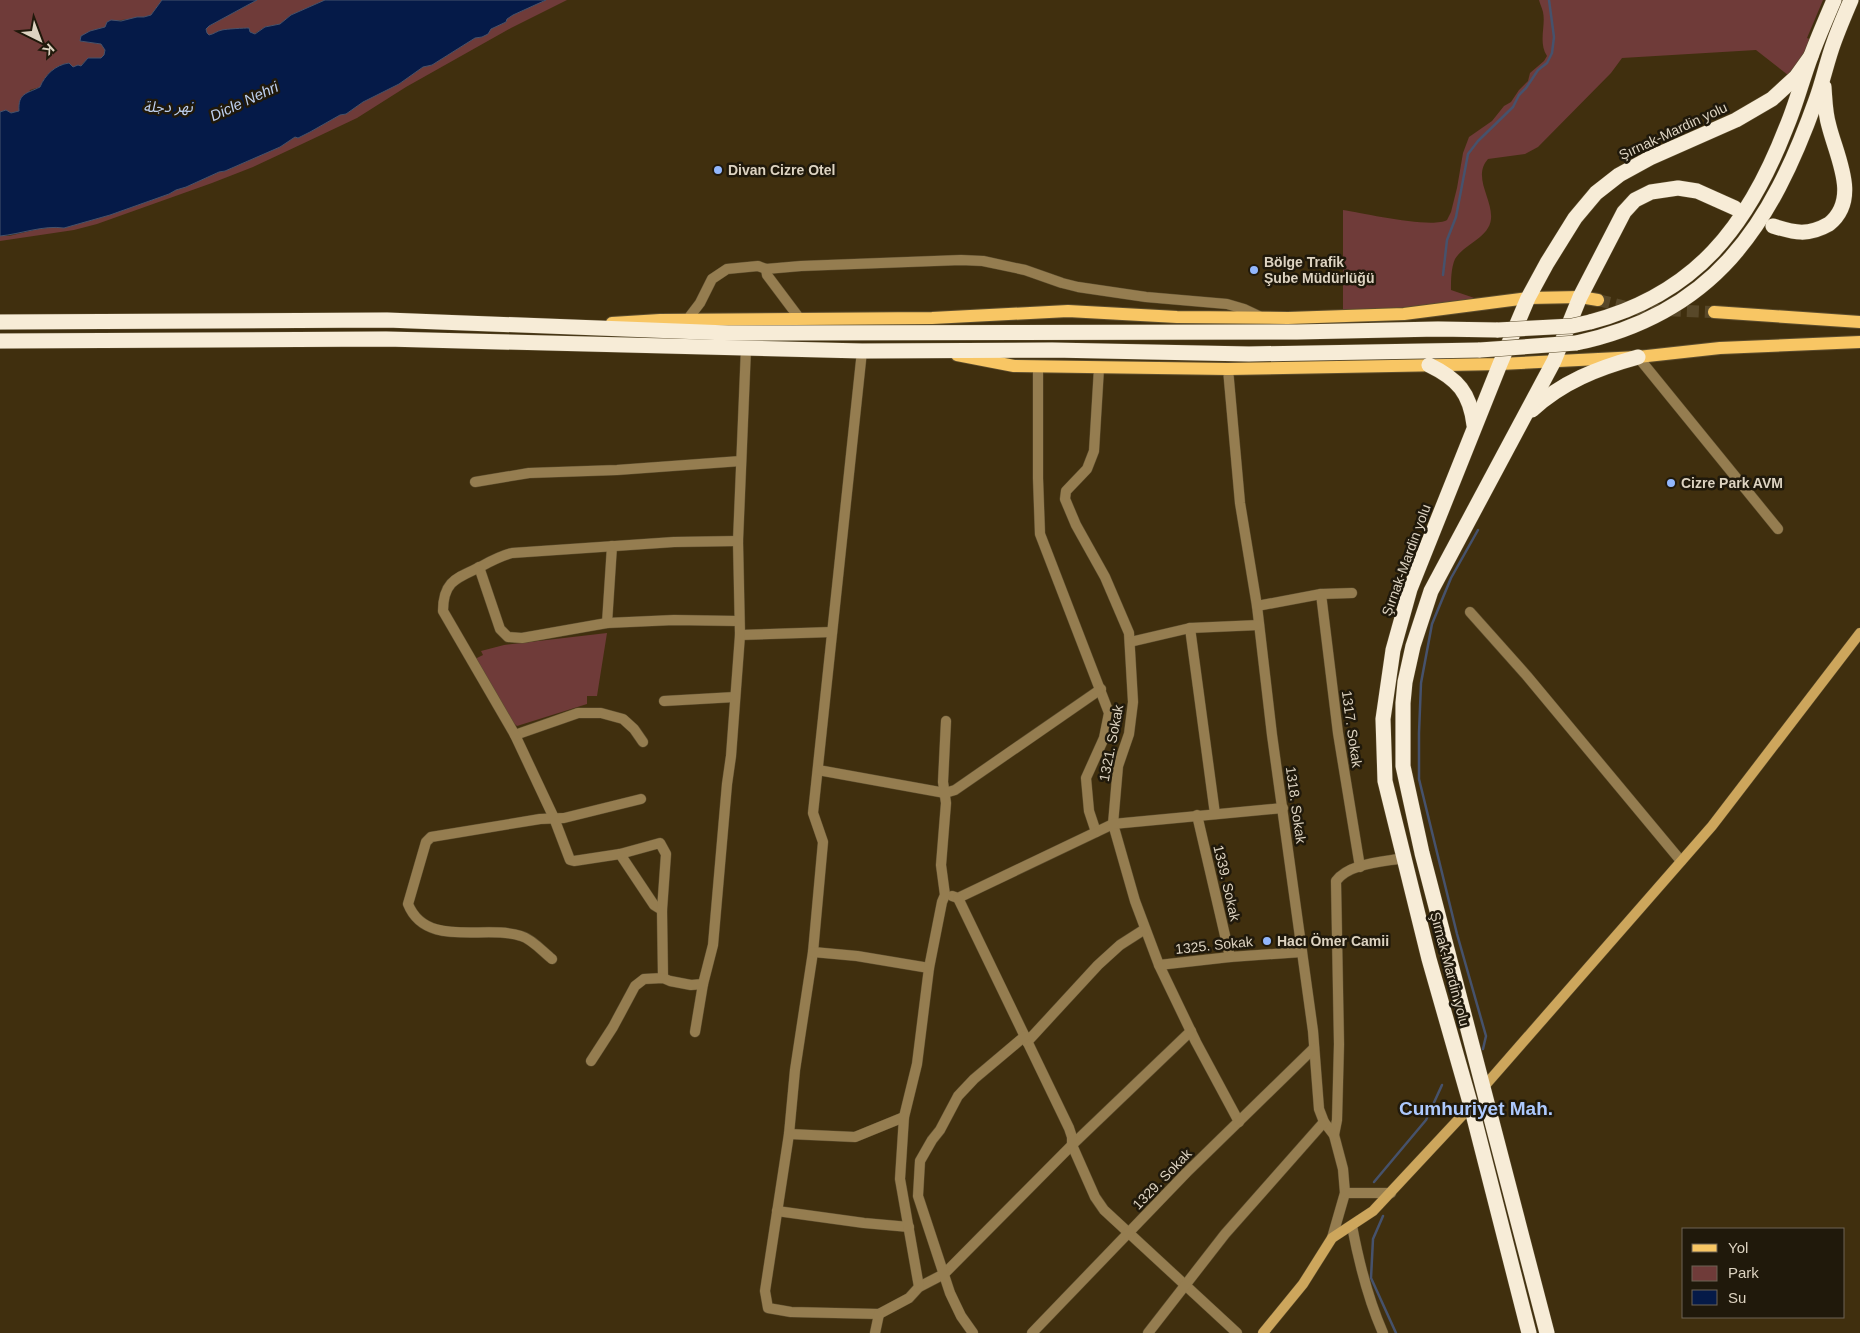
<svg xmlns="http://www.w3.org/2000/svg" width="1860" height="1333" font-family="Arial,'Noto Sans Arabic',sans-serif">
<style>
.green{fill:#6f3b39}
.water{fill:#051a48;stroke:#46526c}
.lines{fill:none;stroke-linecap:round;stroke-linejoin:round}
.stream{stroke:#46526c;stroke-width:2.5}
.primary-tunnel{stroke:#584829;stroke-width:12;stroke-dasharray:12 6;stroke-linecap:butt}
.street-casing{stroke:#5c4d2e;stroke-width:11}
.secondary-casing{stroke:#5c4d2e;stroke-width:11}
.primary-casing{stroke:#5c4d2e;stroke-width:14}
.highway-casing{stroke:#5c4d2e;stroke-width:16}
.street{stroke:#957d50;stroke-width:10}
.secondary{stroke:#cda65c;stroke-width:10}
.primary{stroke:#f8c664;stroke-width:12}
.highway{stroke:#f7ecd7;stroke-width:15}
.highway-bridge-casing{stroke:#5c4d2e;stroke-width:16;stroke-linecap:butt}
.highway-bridge{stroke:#f7ecd7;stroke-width:15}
.poi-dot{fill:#92b7fd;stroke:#20190b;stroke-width:2}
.labels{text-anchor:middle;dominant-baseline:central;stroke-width:5;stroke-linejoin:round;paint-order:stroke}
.street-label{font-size:14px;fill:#ddd3c1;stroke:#20190b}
.poi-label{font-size:14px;font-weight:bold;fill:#ddd3c1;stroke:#20190b;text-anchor:start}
.water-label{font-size:15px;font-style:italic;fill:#bed0f0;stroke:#20190b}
.district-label{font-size:19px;font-weight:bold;fill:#adc9fd;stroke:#20190b}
</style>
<rect width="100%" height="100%" fill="#402f0e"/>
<g class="green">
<path d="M0,0H162L151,15L144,17L114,21L105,27L90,31L80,41L101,44L105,50L104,55L101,58C92,58 86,58 81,66L73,67L69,63C55,65 45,75 40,87L30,90L20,111L11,113L6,110L0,112Z"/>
<polygon points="257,0 325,0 291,15 280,24 265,27 254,34 244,28 209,35 207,33 206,29 209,26"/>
<polygon points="546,0 567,0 511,28 406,87 357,118 302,144 253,167 212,183 97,224 74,230 0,241 0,236 9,236 38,229 56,227 64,228 110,215 169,194 176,190 186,187 219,172 225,171 280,147 295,137 298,138 310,132 340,115 346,114 363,102 399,84 423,67 432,65 475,38 482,37 491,29 506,22 507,19 513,15"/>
<path d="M1539,0H1823L1807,38L1817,42L1793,79L1756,50L1622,58L1611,73L1538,147L1525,154L1488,159C1472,177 1493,199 1491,219C1489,238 1464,244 1455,259C1451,268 1451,280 1451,290L1489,303L1343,316V210C1363,213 1432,229 1447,220L1451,212L1457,188L1463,153L1469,137L1492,121L1504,106L1511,102L1519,90L1528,81L1530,73L1544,61L1547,56C1538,42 1546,26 1543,12C1542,8 1540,4 1539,0Z"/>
<polygon points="607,633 597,696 587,696 587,704 517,726 511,721 475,659 483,655 481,651 504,645"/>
</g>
<path class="water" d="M162,0H257L209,26L206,29L207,33L209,35C214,34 217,31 222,30C226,29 244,28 249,28L250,32L255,34L265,27L280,24L291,15L325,0H546L513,15L507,19L506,22L491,29L488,34L482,37L475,38L432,65L423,67L399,84L363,102L346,114L340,115L310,132L298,138L295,137L280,147L225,171L219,172L186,187L176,190L169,194L110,215L64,228C43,225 21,234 0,236V112L6,110L11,113L19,111C18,93 26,94 40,87C45,75 55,65 69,63L73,67L78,65L81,66L88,58H101L104,55L105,50L101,44L80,41L81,36L90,31L105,27L107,22L111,20L121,21L137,17H144L151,15Z"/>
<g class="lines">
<g class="stream">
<polyline points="1443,275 1447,240 1456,217 1468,154 1478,141 1513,107 1519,95 1526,88 1538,70 1547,63 1552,53 1554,37 1549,0"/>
<polyline points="1478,530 1451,578 1432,624 1421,683 1419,733 1419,779 1457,934 1486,1036 1483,1049"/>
<polyline points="1374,1182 1426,1120 1442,1085"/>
<polyline points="1383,1216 1373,1239 1371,1278 1396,1333"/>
</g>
<polyline class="primary-tunnel" points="1598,300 1634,309 1714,312"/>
<defs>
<g id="street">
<polyline points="766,269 767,275 800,319"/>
<polyline points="687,320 700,303 712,279 727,269 758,266 766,269 801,266 961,260 983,261 1025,270 1062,283 1078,287 1146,297 1227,304 1244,309 1261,317"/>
<polyline points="862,351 813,813 823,842 813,952 795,1070 789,1134 765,1291 768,1308 791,1312 879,1314 909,1298 919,1287 944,1274 1072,1145 1191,1031"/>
<polyline points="1638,357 1778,529"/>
<polyline points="1038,367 1038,478 1040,534 1109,713 1104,738 1086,778 1089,811 1096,832"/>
<polyline points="1099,368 1094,451 1087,469 1066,491 1065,499 1076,525 1105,577 1129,633 1133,702 1129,734 1118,766 1113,824 1135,901 1159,965 1196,1042 1239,1122"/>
<polyline points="1228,369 1240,503 1257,606 1272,735 1313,1031 1319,1109 1324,1122 1334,1135 1343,1169 1345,1193 1332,1238"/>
<polyline points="475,482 529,473 617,470 741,461"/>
<polyline points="479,567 500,629 508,637 522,638 607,623 674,620 738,621"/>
<polyline points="1321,594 1338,733 1360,867"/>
<polyline points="1257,606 1321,594 1352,593"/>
<polyline points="1470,612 1527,676 1681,861"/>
<polyline points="607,623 612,546"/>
<polyline points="1190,628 1215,814"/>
<polyline points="740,635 832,632"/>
<polyline points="1130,642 1190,628 1259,625"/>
<polyline points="664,701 735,697"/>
<polyline points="515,735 578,713 601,713 623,719 634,729 643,742"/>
<polyline points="818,770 945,793 955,790 1101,689"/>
<polyline points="1197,815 1230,957"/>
<polyline points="620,854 654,905 662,910"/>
<polyline points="952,896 958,898 1113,824 1283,808"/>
<polyline points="958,898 1069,1128 1072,1137 1072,1145 1095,1197 1104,1210 1237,1333"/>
<polyline points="813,952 857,956 929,968"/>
<path d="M552,959C543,952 532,939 521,936C485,924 426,949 408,904L426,842L431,837L540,819L564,818L641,799"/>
<polyline points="1159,965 1230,957 1302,952"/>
<path d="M663,978L662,910L666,854L660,843L620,854L574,861L570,860L554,818L515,735L443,611C443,581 457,578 480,567C491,561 500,556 512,553L674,542L738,541"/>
<polyline points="695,1032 703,984 713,945 727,784 731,756 740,635 738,541 746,348"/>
<polyline points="1027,1042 1098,965 1120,945 1145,929"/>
<polyline points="591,1061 613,1027 635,986 644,979 663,978 670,981 691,985 703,984"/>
<polyline points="789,1134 855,1137 904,1117"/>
<path d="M1334,1135L1337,1120L1339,1044L1336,881C1349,863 1383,862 1404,858"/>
<polyline points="1345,1193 1391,1193"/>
<polyline points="777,1211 864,1223 909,1227"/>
<path d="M1352,1226C1359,1263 1368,1299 1383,1333"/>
<polyline points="919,1287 900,1179 904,1117 917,1064 929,968 942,902 945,895 941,865 946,803 943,782 946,721"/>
<polyline points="875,1333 879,1314"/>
<polyline points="973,1333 961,1316 950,1293 918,1196 920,1161 932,1140 940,1130 958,1096 974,1079 1025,1036"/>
<polyline points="1032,1333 1187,1172 1314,1048"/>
<polyline points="1148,1333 1225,1234 1324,1122"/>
</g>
<g id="secondary">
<polyline points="1482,1089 1712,826 1860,633"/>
<polyline points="1263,1333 1303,1284 1332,1238 1373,1211 1471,1106"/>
</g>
<g id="primary">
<polyline points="1714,312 1860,322"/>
<polyline points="612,323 660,320 932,318 1068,311 1177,317 1288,318 1404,314 1528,298 1580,297 1598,300"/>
<polyline points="957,355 1014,366 1228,369 1500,364 1638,357 1720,348 1860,342"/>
</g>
<g id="highway">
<path d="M1773,226C1795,233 1808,236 1829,224C1860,199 1837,158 1829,126C1825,113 1825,100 1824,87"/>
<polyline points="0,322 387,320 728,333 1297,332 1438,329 1498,330"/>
<path d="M1590,322C1696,294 1748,226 1786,128C1796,105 1802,80 1811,56C1818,37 1826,19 1834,0"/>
<polyline points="0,341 386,339 862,351 1052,350 1249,354 1480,350"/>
<path d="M1576,343C1714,314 1771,226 1816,100C1823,81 1827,61 1834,42C1839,28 1845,14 1851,0"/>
<path d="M1429,365C1458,379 1470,393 1474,425"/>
<path d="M1532,410C1562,382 1598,368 1638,357"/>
<polyline points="1529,1333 1471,1106 1429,959 1385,781 1383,719 1393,650 1410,589 1500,364 1528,298 1547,263 1575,218 1596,193 1619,175 1650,158 1736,120 1772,99 1796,77 1811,56"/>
<polyline points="1547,1333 1422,853 1403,766 1403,703 1405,682 1413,646 1431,591 1554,361 1580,297 1624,212 1635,200 1651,192 1678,188 1697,191 1735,208"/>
</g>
</defs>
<use href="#street" class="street-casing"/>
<use href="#secondary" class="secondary-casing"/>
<use href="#primary" class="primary-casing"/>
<use href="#highway" class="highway-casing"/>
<use href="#street" class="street"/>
<use href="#secondary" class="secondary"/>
<use href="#primary" class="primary"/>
<use href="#highway" class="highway"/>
<defs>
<g id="highway-bridge">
<polyline points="1498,330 1572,326 1590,322"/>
<polyline points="1480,350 1576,343"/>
</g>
</defs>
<use href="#highway-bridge" class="highway-bridge-casing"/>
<use href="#highway-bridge" class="highway-bridge"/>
</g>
<g class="poi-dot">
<circle cx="718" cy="170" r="5"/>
<circle cx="1254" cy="270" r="5"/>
<circle cx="1671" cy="483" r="5"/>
<circle cx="1267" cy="941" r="5"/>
</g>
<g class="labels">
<g class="street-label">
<text transform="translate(1673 131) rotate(-25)">Şırnak-Mardin yolu</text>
<text transform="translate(1406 560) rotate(-70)">Şırnak-Mardin yolu</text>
<text transform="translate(1352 729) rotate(82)">1317. Sokak</text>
<text transform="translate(1111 743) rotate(-79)">1321. Sokak</text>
<text transform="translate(1296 805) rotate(82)">1318. Sokak</text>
<text transform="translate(1227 883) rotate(77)">1339. Sokak</text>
<text transform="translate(1214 945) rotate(-6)">1325. Sokak</text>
<text transform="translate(1450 969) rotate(75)">Şırnak-Mardin yolu</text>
<text transform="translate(1162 1179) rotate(-46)">1329. Sokak</text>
</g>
<g class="poi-label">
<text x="728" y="170">Divan Cizre Otel</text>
<text x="1264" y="262">Bölge Trafik<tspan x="1264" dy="16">Şube Müdürlüğü</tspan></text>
<text x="1681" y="483">Cizre Park AVM</text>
<text x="1277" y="941">Hacı Ömer Camii</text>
</g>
<g class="water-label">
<text transform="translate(244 101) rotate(-25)">Dicle Nehri</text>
<text x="168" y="106">نهر دجلة</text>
</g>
<g class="district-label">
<text x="1476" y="1108">Cumhuriyet Mah.</text>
</g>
</g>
<rect x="1682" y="1228" width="162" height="90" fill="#20190b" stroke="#6c6354"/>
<rect x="1692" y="1244" width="25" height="8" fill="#f8c664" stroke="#6c6354"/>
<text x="1728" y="1253" font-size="15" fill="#ddd3c1">Yol</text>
<rect x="1692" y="1266" width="25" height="15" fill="#6f3b39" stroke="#6c6354"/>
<text x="1728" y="1278" font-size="15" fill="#ddd3c1">Park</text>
<rect x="1692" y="1290" width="25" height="15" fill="#051a48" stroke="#6c6354"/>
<text x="1728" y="1303" font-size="15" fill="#ddd3c1">Su</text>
<g transform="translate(40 40) rotate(138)" stroke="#20190b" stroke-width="4" paint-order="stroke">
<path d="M0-4L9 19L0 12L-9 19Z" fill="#ddd3c1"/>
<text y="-8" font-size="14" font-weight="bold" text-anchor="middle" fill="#ddd3c1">K</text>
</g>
</svg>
